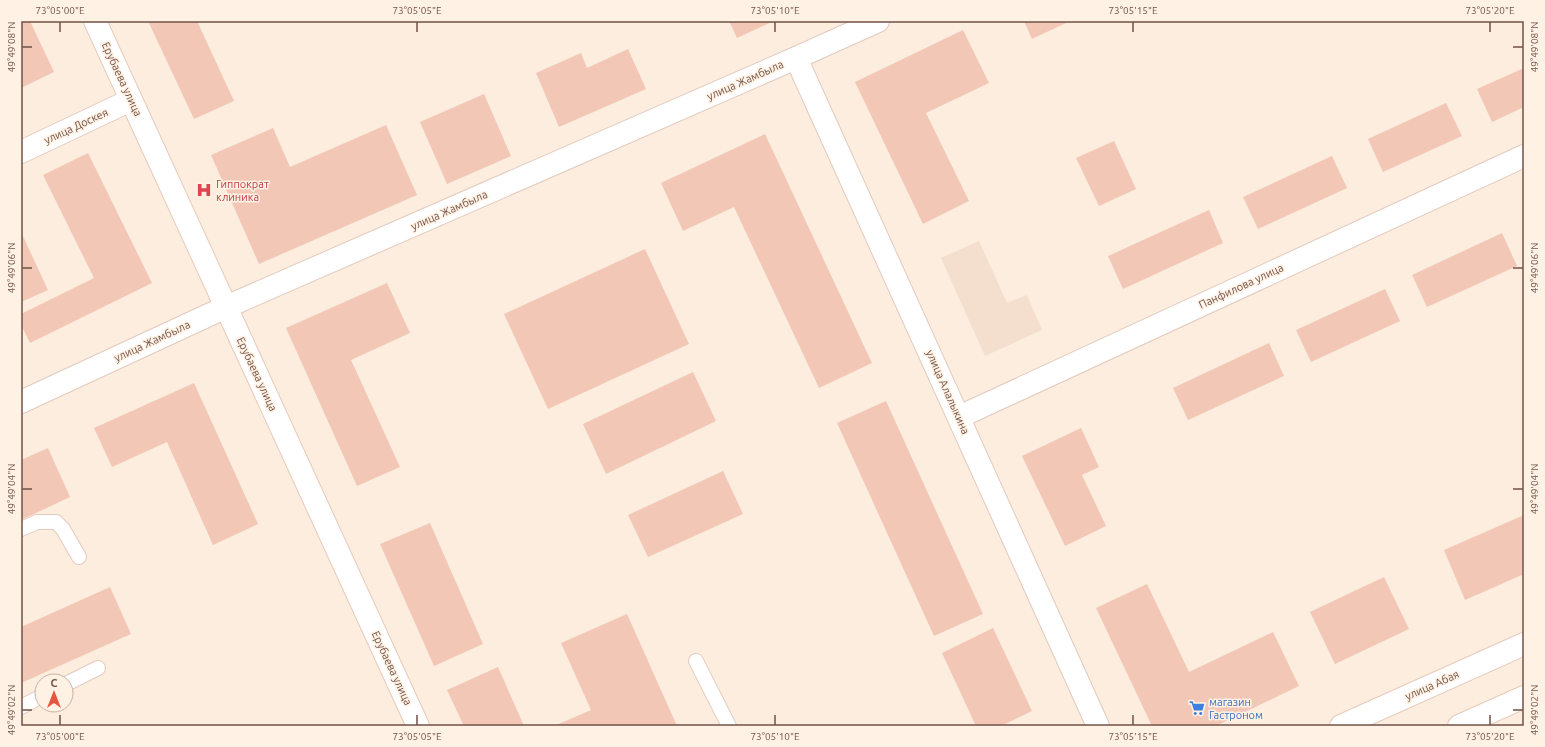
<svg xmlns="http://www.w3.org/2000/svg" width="1545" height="747" font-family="Ubuntu,sans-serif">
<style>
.residential{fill:#f4decd}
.building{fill:#f2c7b6}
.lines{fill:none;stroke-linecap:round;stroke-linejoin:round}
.lane-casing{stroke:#e2cabe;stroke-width:16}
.street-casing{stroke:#e2cabe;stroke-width:24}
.secondary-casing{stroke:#e7caba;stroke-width:24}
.lane{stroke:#fff;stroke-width:14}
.street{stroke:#fff;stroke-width:22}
.secondary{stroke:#fff;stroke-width:22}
.ticks{fill:none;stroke:#725147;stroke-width:1.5}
.labels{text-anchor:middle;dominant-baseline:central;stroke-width:3;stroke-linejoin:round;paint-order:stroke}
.street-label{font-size:11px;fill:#725147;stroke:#fff2e4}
.health-label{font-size:11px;fill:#be3a42;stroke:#fff2e4;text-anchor:start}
.shop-label{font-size:11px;fill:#366cbe;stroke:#fff2e4;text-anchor:start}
.neatline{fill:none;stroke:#725147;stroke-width:1.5}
.ticks-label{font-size:10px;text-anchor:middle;fill:#725147}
</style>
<rect width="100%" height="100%" fill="#fcedde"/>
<polygon class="residential" points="979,241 1007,303 1027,295 1042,330 985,356 941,258"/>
<g class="building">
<polygon points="21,21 30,21 54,72 21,88"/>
<polygon points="148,21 197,21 234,101 194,119"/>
<polygon points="729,21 774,21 737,38"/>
<polygon points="1024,21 1070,21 1032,39"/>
<polygon points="963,30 989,83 926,113 969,201 923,224 855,82"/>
<polygon points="628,49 646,89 559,127 536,73 581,53 587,68"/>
<polygon points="1524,68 1524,107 1492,122 1477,89"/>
<polygon points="484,94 511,156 447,184 420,122"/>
<polygon points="1446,103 1462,136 1383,172 1368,139"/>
<polygon points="386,125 417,195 259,264 211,155 273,128 290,167"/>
<polygon points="765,134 872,363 819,388 734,207 683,231 661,183"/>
<polygon points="1114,141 1136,189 1099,206 1076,158"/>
<polygon points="88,153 152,283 30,343 21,325 21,314 94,278 43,175"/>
<polygon points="1332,156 1347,188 1258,229 1243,197"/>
<polygon points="1209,210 1223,243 1123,289 1108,256"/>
<polygon points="21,232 48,290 21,302"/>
<polygon points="1502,233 1517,266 1427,307 1412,275"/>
<polygon points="645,249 689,344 548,409 504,314"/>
<polygon points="387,283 410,333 351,360 400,467 357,486 286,328"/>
<polygon points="1385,289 1400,321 1311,362 1296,330"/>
<polygon points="1269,343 1284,376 1188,420 1173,388"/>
<polygon points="693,372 716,421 606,474 583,424"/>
<polygon points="194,383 258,524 213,545 167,442 112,467 94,428"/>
<polygon points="886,401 983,614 934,636 837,423"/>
<polygon points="1081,428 1099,467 1082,475 1106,526 1065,546 1022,456"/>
<polygon points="48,448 70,497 21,520 21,460"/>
<polygon points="723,471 743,514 648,557 628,515"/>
<polygon points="1524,515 1524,574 1465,600 1444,550"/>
<polygon points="430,523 483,644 434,666 380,544"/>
<polygon points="1384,577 1409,629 1335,664 1310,612"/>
<polygon points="1147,584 1189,672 1273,632 1299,686 1216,726 1152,726 1096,608"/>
<polygon points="110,587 131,634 21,683 21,627"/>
<polygon points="627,614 677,726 554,726 591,710 561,643"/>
<polygon points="993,628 1032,711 1001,726 976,726 942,653"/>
<polygon points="498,667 524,726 464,726 447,690"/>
</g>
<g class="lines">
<defs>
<g id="lane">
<polyline points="21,529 37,522 56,522 63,529 79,557"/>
<polyline points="696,661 729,726"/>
<polyline points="66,684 98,668"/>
<polyline points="21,707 42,696"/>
</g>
<g id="street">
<polyline points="796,58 1098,726"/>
<polyline points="21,152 131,100"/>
<polyline points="21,402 226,307 796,58 878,21"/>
<polyline points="959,417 1524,156"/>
</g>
<g id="secondary">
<polyline points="95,21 418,726"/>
<polyline points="1341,726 1524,644"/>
<polyline points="1459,726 1524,697"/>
</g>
</defs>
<use href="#lane" class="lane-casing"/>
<use href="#street" class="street-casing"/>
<use href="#secondary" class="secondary-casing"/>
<use href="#lane" class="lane"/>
<use href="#street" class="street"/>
<use href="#secondary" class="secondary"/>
</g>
<path class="ticks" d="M60,22V32M417,22V32M775,22V32M1133,22V32M1490,22V32M22,47H32M1513,47H1523M22,268H32M1513,268H1523M22,489H32M1513,489H1523M22,710H32M1513,710H1523M60,715V725M417,715V725M775,715V725M1133,715V725M1490,715V725"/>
<defs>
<symbol id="hospital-bare" viewBox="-9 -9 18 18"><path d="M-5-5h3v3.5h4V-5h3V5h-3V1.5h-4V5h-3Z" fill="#e0444e" stroke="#fff2e4" stroke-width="2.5" paint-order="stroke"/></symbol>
<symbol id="supermarket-bare" viewBox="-9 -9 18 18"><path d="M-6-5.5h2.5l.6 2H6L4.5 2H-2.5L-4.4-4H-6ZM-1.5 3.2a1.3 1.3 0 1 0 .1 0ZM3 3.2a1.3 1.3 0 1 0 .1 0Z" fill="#3f7fe0" stroke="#fff2e4" stroke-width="2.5" paint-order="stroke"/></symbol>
</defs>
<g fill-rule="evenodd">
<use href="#hospital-bare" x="193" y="179" width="22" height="22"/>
<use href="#supermarket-bare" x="1186" y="697" width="22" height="22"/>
</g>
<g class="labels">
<g class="street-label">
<text transform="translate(122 79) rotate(65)">Ерубаева улица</text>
<text transform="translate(745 80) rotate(-24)">улица Жамбыла</text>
<text transform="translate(76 126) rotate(-25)">улица Доскея</text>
<text transform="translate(449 210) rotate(-24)">улица Жамбыла</text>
<text transform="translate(1241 286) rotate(-25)">Панфилова улица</text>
<text transform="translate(152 341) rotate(-25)">улица Жамбыла</text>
<text transform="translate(257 374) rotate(65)">Ерубаева улица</text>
<text transform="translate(948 392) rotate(66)">улица Алалыкина</text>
<text transform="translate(392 668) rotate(65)">Ерубаева улица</text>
<text transform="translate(1432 685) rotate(-24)">улица Абая</text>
</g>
<g class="health-label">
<text x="216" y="184">Гиппократ<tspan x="216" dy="13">клиника</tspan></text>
</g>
<g class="shop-label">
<text x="1209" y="702">магазин<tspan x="1209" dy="13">Гастроном</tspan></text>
</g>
</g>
<rect width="1545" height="747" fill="none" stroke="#fff2e4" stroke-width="44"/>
<g transform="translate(54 693)"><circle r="19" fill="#fff2e4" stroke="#c7b2a5"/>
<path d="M0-3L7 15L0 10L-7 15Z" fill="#e85441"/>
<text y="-6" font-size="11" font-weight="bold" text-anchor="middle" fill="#725147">С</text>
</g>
<rect x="22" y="22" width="1501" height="703" class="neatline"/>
<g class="ticks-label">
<text x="60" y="14">73°05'00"E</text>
<text x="417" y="14">73°05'05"E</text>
<text x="775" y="14">73°05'10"E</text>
<text x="1133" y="14">73°05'15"E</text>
<text x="1490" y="14">73°05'20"E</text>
<text transform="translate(11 47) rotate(-90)" y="4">49°49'08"N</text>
<text transform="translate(1534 47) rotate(-90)" y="4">49°49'08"N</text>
<text transform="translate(11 268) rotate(-90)" y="4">49°49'06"N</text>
<text transform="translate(1534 268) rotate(-90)" y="4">49°49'06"N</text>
<text transform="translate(11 489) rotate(-90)" y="4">49°49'04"N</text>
<text transform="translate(1534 489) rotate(-90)" y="4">49°49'04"N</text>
<text transform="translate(11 710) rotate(-90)" y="4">49°49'02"N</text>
<text transform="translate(1534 710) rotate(-90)" y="4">49°49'02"N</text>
<text x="60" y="740">73°05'00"E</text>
<text x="417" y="740">73°05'05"E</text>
<text x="775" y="740">73°05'10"E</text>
<text x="1133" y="740">73°05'15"E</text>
<text x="1490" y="740">73°05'20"E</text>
</g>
</svg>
